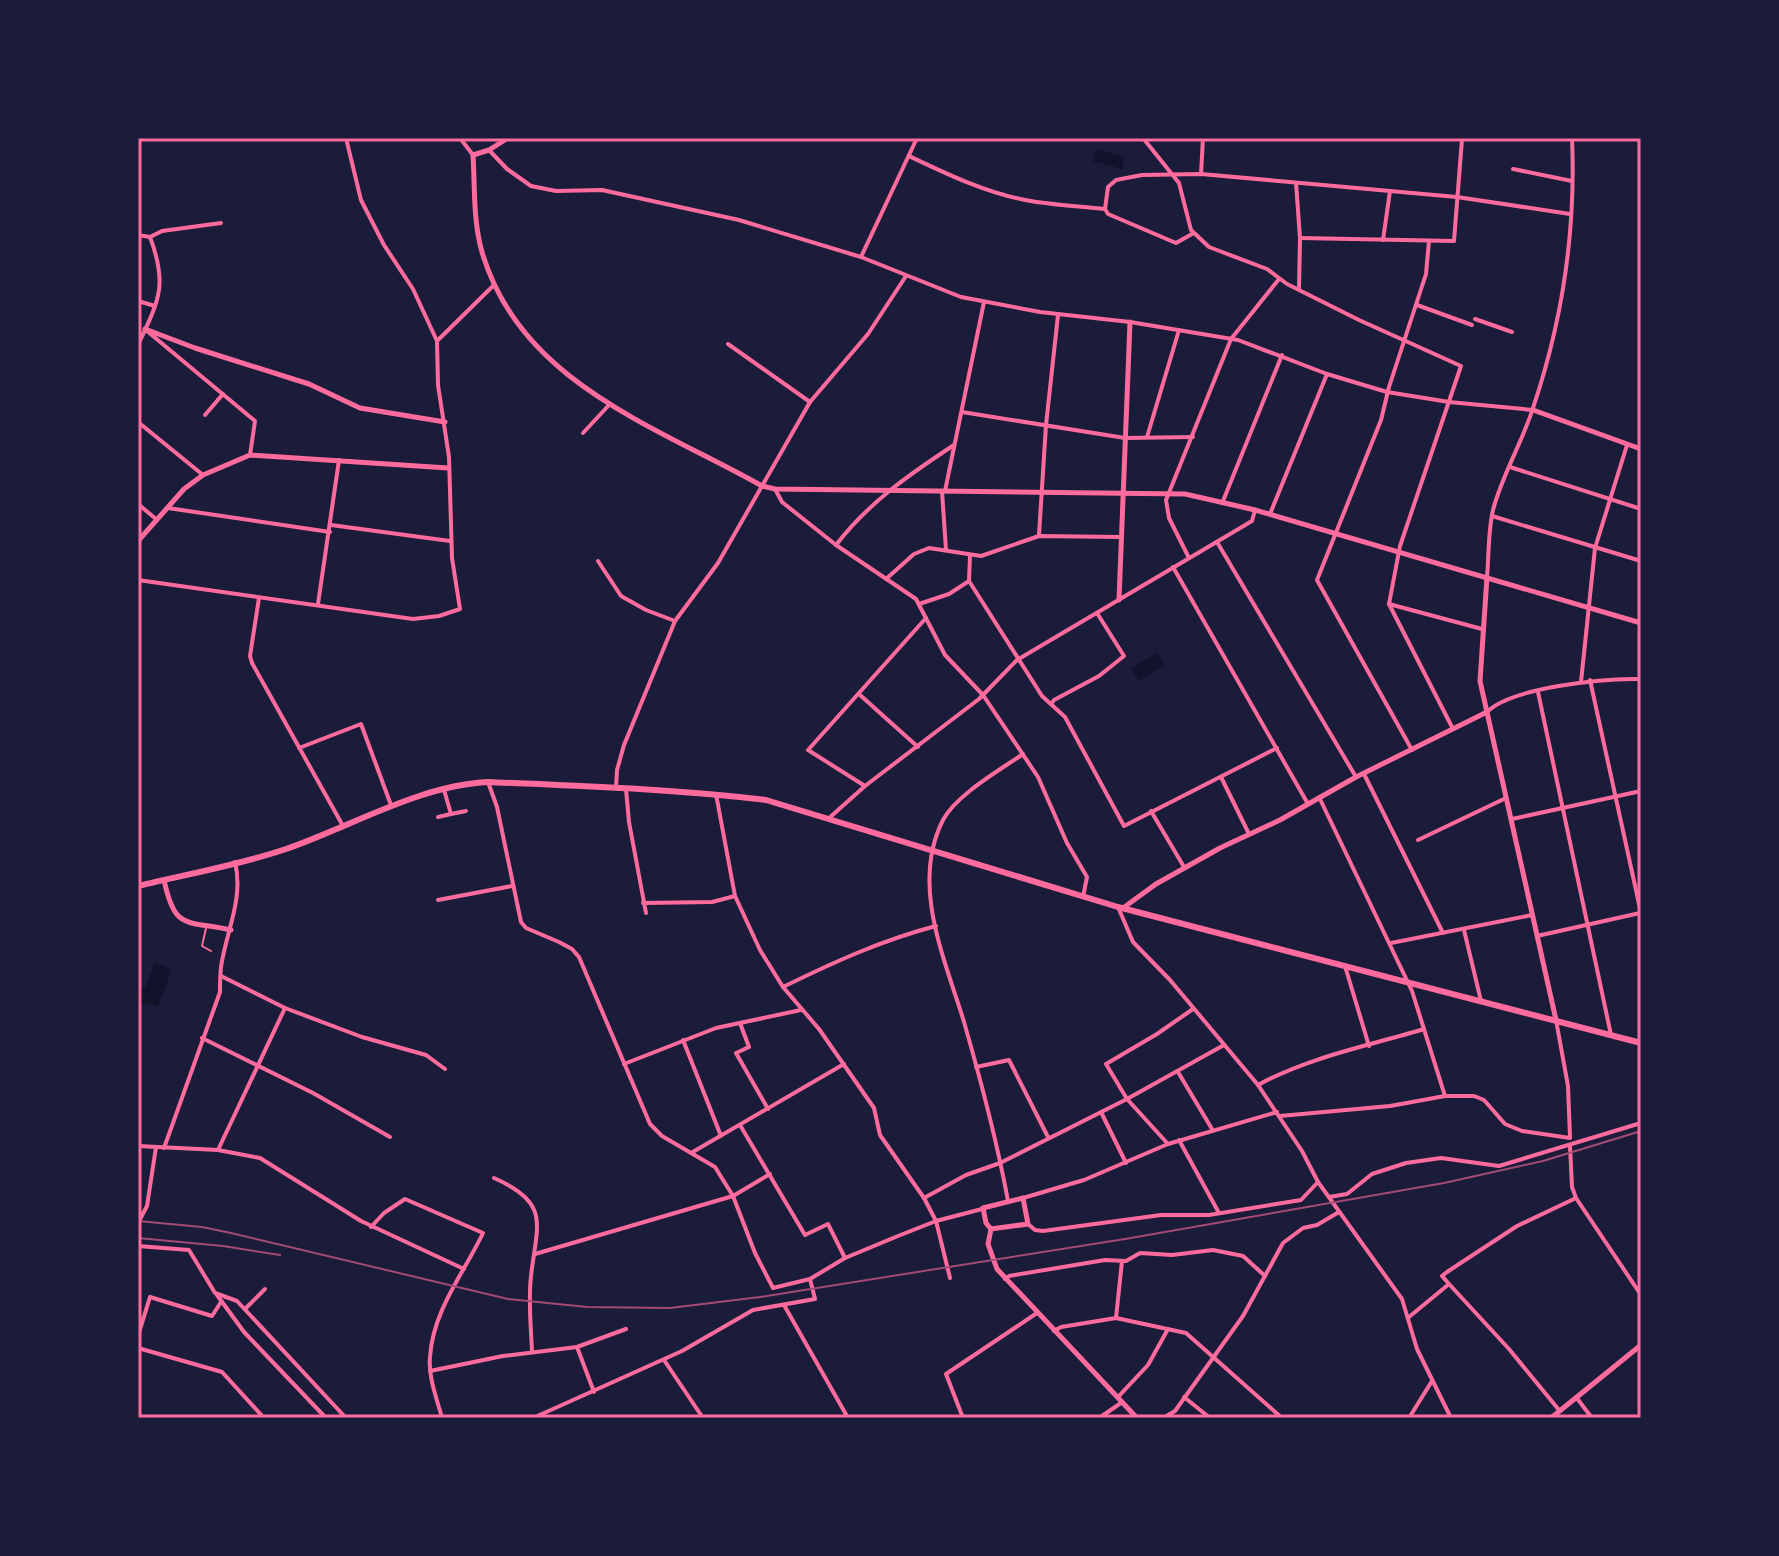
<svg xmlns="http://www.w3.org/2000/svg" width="1779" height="1556" font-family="'Public Sans',sans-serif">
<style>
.water{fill:#12122b}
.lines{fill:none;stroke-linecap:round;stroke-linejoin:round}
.service{stroke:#ff6b9d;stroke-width:2}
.minor{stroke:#ff6b9d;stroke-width:4}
.tertiary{stroke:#ff6b9d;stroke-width:5}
.secondary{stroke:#ff6b9d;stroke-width:6}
.rail{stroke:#a44b75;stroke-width:2}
.neatline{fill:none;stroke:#ff6b9d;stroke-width:3}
</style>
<rect width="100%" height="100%" fill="#1b1b3a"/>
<g class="water">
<polygon points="1096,149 1125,157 1122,169 1093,161"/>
<polygon points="1158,653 1165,665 1138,681 1131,668"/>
<polygon points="154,963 172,969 158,1007 138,1002 138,996 141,994 138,991 141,991 142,987 146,988"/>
</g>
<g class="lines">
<polyline class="service" points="206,928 202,946 211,951"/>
<g class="minor">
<polyline points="460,138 473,155"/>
<polyline points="1143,138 1179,183 1191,230 1209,247 1267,269 1287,284 1359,320 1461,366 1400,546 1389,604 1453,729"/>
<polyline points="489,150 507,169 531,186 556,191 602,190 739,220 861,257 961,297 1040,312 1130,322 1238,340 1327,374 1387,392 1449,402 1533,410"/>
<path d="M909,156C947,174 984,192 1025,200C1051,205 1078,206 1105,209"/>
<polyline points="1513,169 1572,181"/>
<polyline points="1201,174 1203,138"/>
<polyline points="1296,183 1300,238 1299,289"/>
<polyline points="1192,234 1176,243 1108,214 1105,209 1108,187 1116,180 1142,175 1201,174 1457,197 1570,214"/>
<polyline points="138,235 150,237 162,231 221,223"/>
<polyline points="1300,238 1454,241 1462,139"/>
<polyline points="1383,240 1390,191"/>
<polyline points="861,257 917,138"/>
<polyline points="138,301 155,306"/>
<polyline points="1417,305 1472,325"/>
<polyline points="1475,319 1512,332"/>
<polyline points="147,331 255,421 250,455"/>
<polyline points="437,341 494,285"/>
<polyline points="728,344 810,402"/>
<path d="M138,345C159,300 168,285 150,237"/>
<polyline points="962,412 1125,438 1193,437"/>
<polyline points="205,415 223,394"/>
<polyline points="138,422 203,475"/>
<polyline points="583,433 609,405"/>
<polyline points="1147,437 1179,330"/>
<polyline points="1510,467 1641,509"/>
<polyline points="775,489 782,502 836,545 916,599 945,655 983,695 1038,777 1067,843 1087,877 1083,897"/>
<polyline points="942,491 946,550"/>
<polyline points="945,491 984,302"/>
<polyline points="1223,501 1282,355"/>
<polyline points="138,504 156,519"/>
<polyline points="168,508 330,532"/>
<polyline points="1270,514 1327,374"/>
<polyline points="1492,516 1641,561"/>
<polyline points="331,525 450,541"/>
<polyline points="1039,535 1046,425 1058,315"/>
<polyline points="1217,542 1356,777"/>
<path d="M836,545C869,502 910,474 954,445"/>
<polyline points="970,556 969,581 1042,696 1065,717 1124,826 1277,748"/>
<polyline points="1189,558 1169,518 1166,500 1231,339 1279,279"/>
<polyline points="598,561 621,596 646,610 675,621"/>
<polyline points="1173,567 1308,804"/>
<path d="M1487,577C1489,555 1488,531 1493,510C1502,475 1522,443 1533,408C1562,322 1576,229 1572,138"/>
<polyline points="886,579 914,554 929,548 981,556 1039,536 1121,537"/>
<polyline points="138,580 413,619 439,616 460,609 452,558 449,457 438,385 437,341 413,289 384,245 361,200 346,138"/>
<polyline points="259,598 250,656 252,663 343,826"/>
<polyline points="318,604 339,460"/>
<polyline points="919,604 949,594 969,581"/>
<polyline points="1389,604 1482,629"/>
<polyline points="1590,680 1641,913"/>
<polyline points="1581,682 1595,548 1627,445"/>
<polyline points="1538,692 1611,1035"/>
<polyline points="860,695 918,747"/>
<polyline points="1052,703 1054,700 1099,676 1124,656 1097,613"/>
<path d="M1487,712C1512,687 1606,678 1641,679"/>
<polyline points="299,748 361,724 391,805"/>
<polyline points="1412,750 1317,580 1381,420 1389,387 1426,274 1429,241"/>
<polyline points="1364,774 1443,933"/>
<polyline points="1221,777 1249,834"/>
<polyline points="488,782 497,807 521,922 526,928 559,942 572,949 579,957 650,1124 662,1136 715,1167 733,1196 755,1253 773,1288 810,1279 845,1258 898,1236 936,1221 982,1209"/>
<polyline points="865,786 808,750 926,618"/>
<polyline points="616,788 617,770 624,745 675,621 718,563 810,402 868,334 906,276"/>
<polyline points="626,789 629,822 646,913"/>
<polyline points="444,790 451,814 466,811"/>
<polyline points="716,794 735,896 760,950 783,987 819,1029 874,1108 880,1135 924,1198 936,1221 950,1278"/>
<polyline points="1319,797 1412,991 1445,1096"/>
<polyline points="1151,811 1184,867"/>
<polyline points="438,817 451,814"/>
<polyline points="828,819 865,786 979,699 1017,660 1252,521 1255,510"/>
<polyline points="1512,819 1641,791"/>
<polyline points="1418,840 1506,798"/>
<polyline points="438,900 512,886"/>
<polyline points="643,903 712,902 735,896"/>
<polyline points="1118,907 1133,942 1170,980 1258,1085 1302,1151 1318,1182 1402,1299 1417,1349 1451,1418"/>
<polyline points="1464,930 1481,1001"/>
<polyline points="1537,936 1640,913"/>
<polyline points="1391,943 1532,915"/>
<polyline points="1345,966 1369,1046"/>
<polyline points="221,976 285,1008 362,1037 426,1055 445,1069"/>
<path d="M783,987C832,963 882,940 936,926"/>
<polyline points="1556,1020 1568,1086 1570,1137"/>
<polyline points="740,1023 749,1047 736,1053 768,1109"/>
<polyline points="202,1038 313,1093 390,1137"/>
<polyline points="683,1040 721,1136"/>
<polyline points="624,1064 716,1028 801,1010"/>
<polyline points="976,1067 1009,1060 1048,1137"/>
<polyline points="1178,1072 1212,1129"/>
<path d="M1258,1085C1309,1057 1368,1046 1424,1029"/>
<polyline points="1101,1112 1126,1163"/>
<polyline points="1280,1116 1390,1106 1445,1096 1474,1096 1484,1100 1505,1124 1522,1131 1570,1138"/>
<polyline points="740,1125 805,1235 828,1224 845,1258"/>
<polyline points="1179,1140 1219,1213"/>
<polyline points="1168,1144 1127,1099 1106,1064 1157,1034 1193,1009"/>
<polyline points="138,1146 218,1150 260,1158 361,1221 464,1269"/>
<polyline points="1570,1146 1572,1187 1576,1198 1641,1295"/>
<path d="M164,1148L220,992C220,984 220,975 221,967C226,932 244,899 235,862"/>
<polyline points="218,1150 285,1008"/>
<polyline points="691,1153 844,1064"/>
<path d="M494,1178C551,1203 537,1224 531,1276C528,1301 531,1326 532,1352"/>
<polyline points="1329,1197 1347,1194 1372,1174 1406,1163 1441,1158 1499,1166 1641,1123"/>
<polyline points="924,1198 966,1175 1000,1163 1127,1099 1224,1045"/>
<polyline points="1023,1198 1084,1180 1168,1144 1277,1112"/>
<path d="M1008,1201C997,1141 981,1081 964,1022C945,959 910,885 943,820C956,795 1000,770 1023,754"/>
<polyline points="138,1223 147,1206 156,1147"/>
<polyline points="1028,1224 1035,1230 1043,1231 1161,1215 1209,1215 1301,1200 1318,1182"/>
<path d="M371,1227L384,1213L405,1199L483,1233C464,1273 433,1310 430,1357C428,1377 437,1399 442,1418"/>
<polyline points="138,1246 189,1250 215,1293 237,1301 346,1418"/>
<polyline points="535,1254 733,1196 770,1174"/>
<polyline points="1005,1279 1009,1276 1105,1260 1126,1261 1140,1253 1172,1255 1213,1250 1243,1256 1265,1276"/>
<polyline points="1449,1284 1509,1349 1559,1410"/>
<polyline points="217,1295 244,1332 326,1418"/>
<polyline points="784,1305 848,1418"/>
<polyline points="245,1309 265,1289"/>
<polyline points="1409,1317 1449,1284 1442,1276 1447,1272 1517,1226 1576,1198"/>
<polyline points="1116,1318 1122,1261"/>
<polyline points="1054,1331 1061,1327 1116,1318 1186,1333 1282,1418"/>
<polyline points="138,1336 150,1297 212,1316 221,1302"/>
<polyline points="577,1347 594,1392"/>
<polyline points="138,1348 222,1372 264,1418"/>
<polyline points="664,1360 703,1418"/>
<polyline points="430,1371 503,1356 577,1347 626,1329"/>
<polyline points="1118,1397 1148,1365 1168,1329"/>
<polyline points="1184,1397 1210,1418"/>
<polyline points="1576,1397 1592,1418"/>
<polyline points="533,1418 682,1351 753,1310 815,1299 810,1279"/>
<polyline points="963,1418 946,1374 1037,1313"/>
<polyline points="1099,1418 1121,1403"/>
<polyline points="1163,1418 1175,1411 1243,1316 1283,1243 1303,1228 1317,1225 1339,1212"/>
<polyline points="1409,1418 1432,1381"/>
</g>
<g class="tertiary">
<path d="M508,138L489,150L473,155C475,187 473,221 482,252C520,382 655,426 762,486L775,489L1185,494L1255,510L1641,623"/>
<polyline points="145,329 195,348 309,384 360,408 445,422"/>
<polyline points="1533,410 1641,449"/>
<polyline points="138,541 184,489 203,475 250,455 448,468"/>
<polyline points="1487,577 1480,681 1556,1020"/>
<polyline points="1119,600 1130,322"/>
<path d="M164,880C175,931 185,920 231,930"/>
<polyline points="1123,908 1156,884 1220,848 1280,820 1356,777 1487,712"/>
<polyline points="991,1229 1028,1224 1023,1198 983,1208 986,1223 991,1229 988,1244 997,1269 1137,1418"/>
<polyline points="1551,1418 1641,1345"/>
</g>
<path class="secondary" d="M138,886C187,874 239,865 286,849C350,827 420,785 488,782C581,786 674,789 766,800L1118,907L1641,1043"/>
<g class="rail">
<polyline points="138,1221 202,1227 231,1233 508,1299 587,1307 670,1308 760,1297 1125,1239 1444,1183 1543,1161 1641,1131"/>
<polyline points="138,1238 223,1246 280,1255"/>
</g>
</g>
<rect width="1779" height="1556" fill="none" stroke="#1b1b3a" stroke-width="280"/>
<rect x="140" y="140" width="1499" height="1276" class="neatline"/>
</svg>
